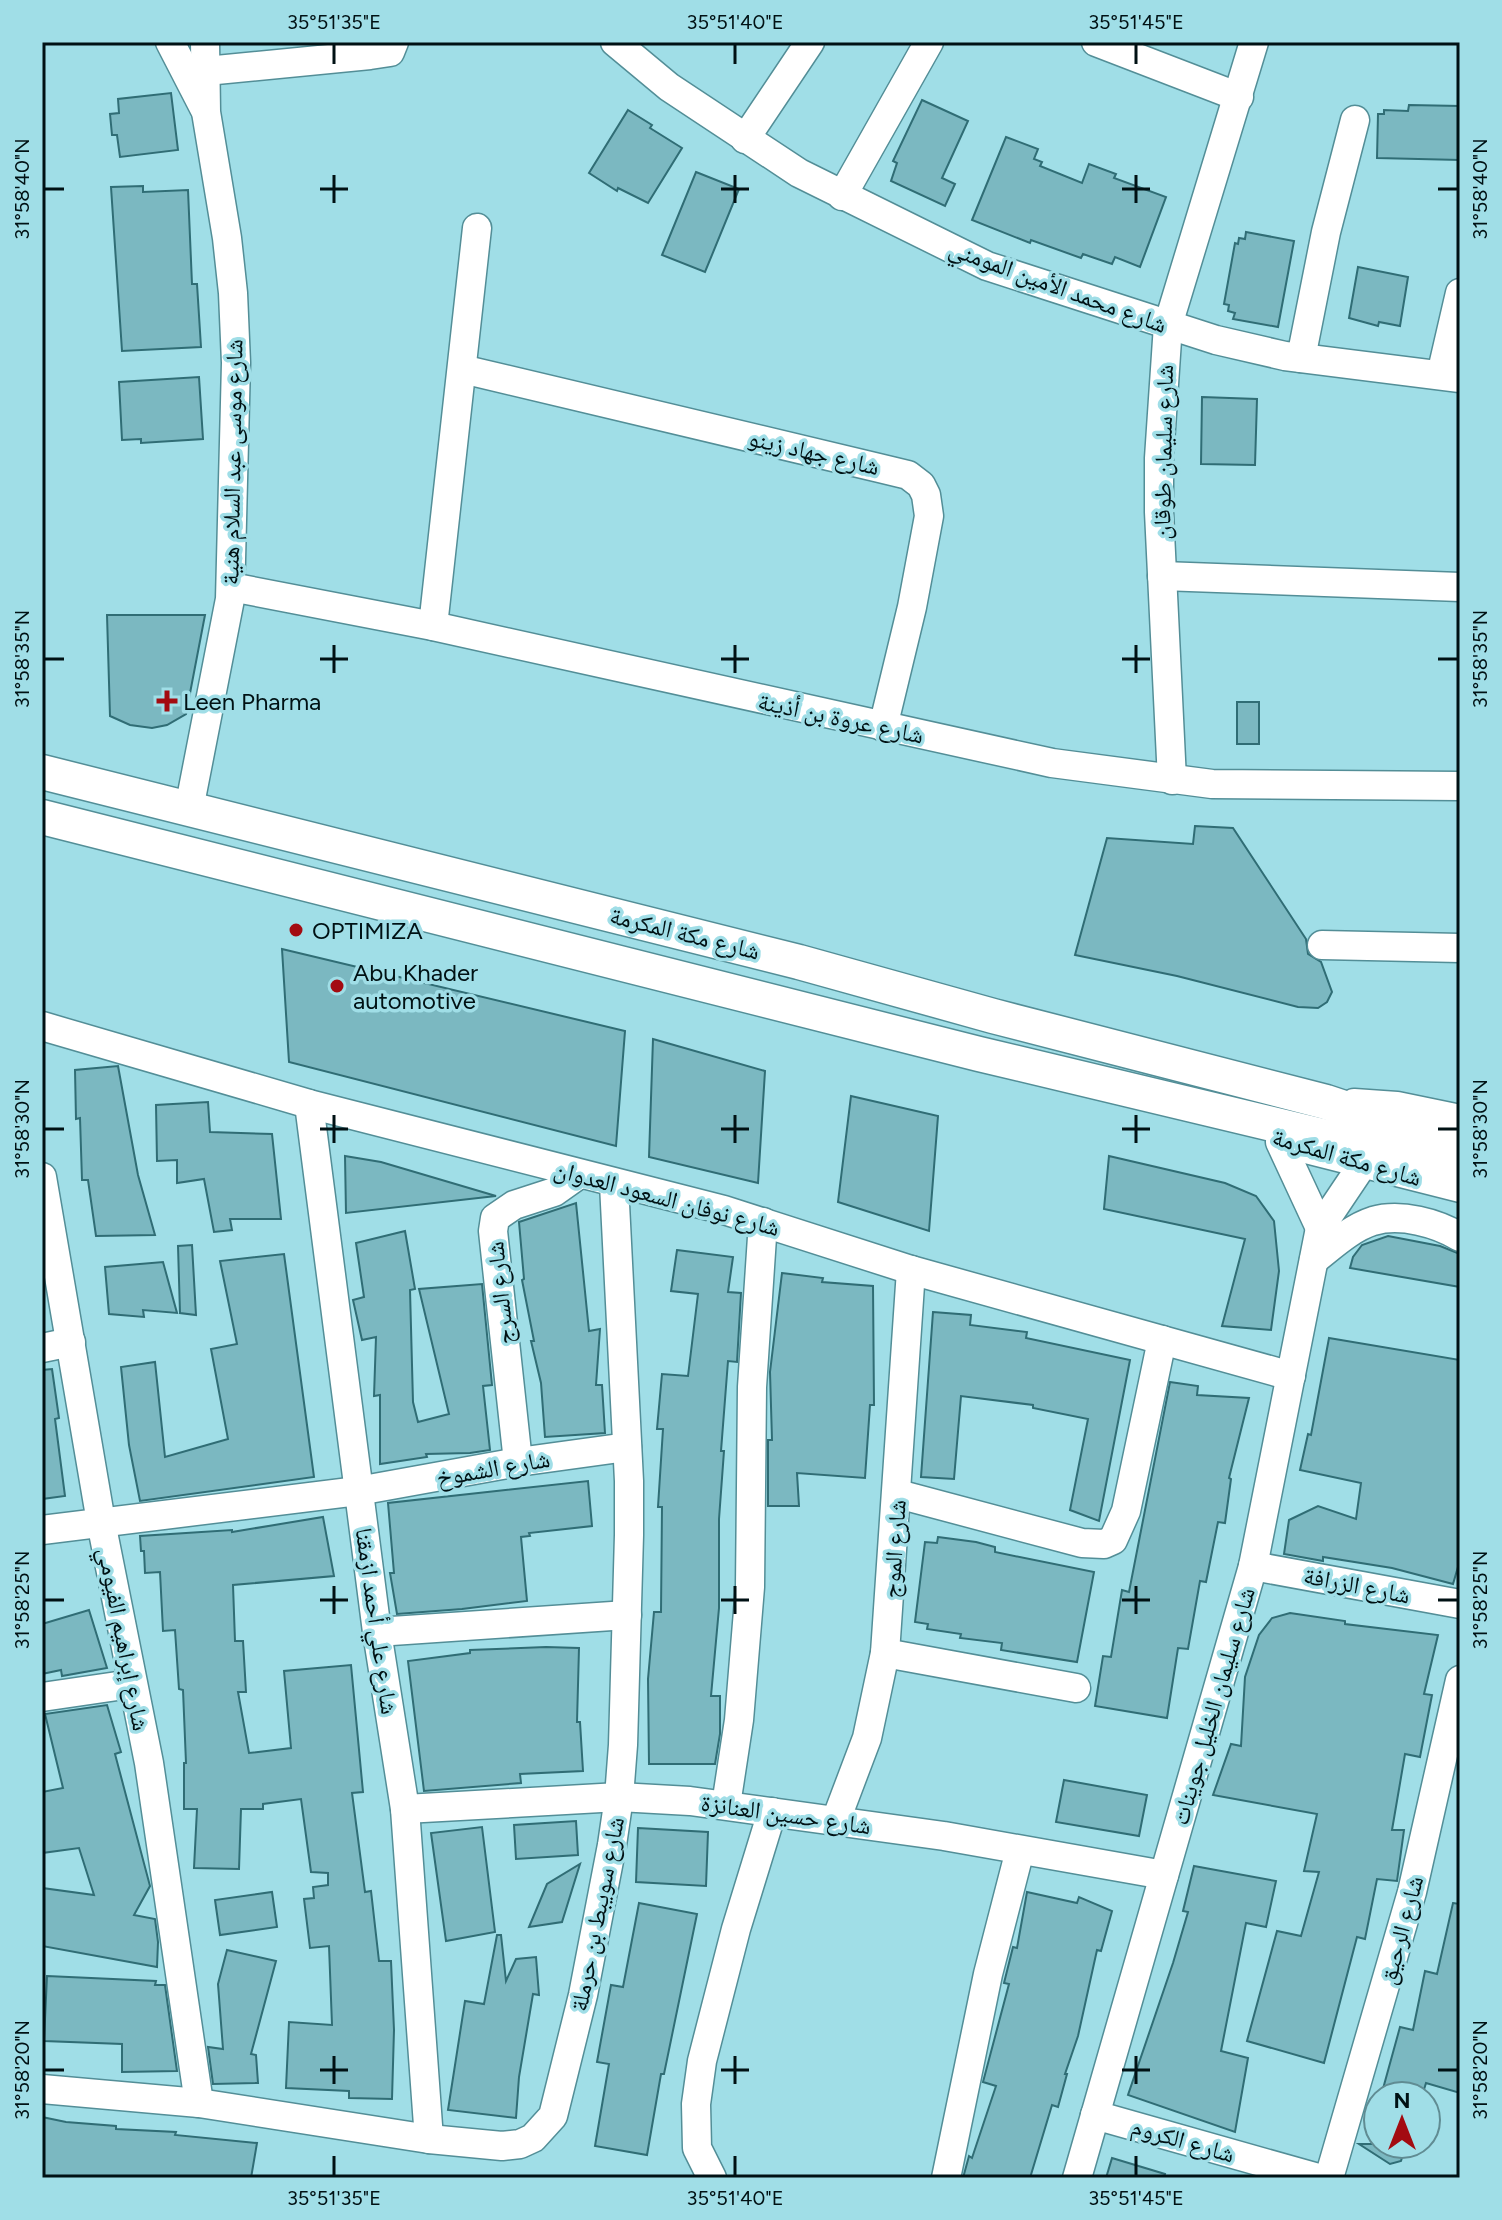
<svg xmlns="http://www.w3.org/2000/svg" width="1502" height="2220" font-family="Figtree,'Noto Naskh Arabic',sans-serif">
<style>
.building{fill:#7bb8c1;stroke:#306d75;stroke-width:2}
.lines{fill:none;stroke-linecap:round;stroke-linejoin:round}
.minor-casing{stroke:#538e97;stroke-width:31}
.major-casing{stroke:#538e97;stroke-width:37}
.minor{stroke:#fff;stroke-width:28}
.major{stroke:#fff;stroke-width:34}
.ticks{fill:none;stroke:#001114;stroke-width:3}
.poi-dot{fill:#a30b11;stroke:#a0dee7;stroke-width:3}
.labels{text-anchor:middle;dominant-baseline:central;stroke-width:7;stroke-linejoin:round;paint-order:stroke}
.street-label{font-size:24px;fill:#001114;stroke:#a0dee7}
.poi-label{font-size:24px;fill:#001114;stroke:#a0dee7;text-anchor:start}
.neatline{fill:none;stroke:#001114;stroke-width:3}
.ticks-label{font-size:20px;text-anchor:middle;fill:#001114}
</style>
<rect width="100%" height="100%" fill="#a0dee7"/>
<g class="building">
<polygon points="171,93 178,150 120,157 117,135 112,135 110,114 119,113 118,99"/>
<polygon points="922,100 968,121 942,178 955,184 945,206 891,181 897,163 893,161"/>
<polygon points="1409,105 1460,106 1460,160 1377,158 1378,114 1384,114 1384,110 1408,111"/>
<polygon points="628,110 652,125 650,128 682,148 648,203 618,188 617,191 589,173"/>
<polygon points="1006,137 1038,149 1034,159 1042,162 1040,166 1082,183 1089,164 1116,174 1114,178 1166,197 1140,267 1115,257 1112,264 1083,254 1081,258 1031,240 1030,243 972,220"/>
<polygon points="696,172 739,189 705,272 662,255"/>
<polygon points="143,186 143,192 188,190 192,284 197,284 201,347 122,351 111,187"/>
<polygon points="1246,232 1294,241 1278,327 1233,319 1235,313 1228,311 1229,305 1224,304 1235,243 1238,244 1239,238 1245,239"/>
<polygon points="1358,267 1408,277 1400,326 1379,322 1378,326 1349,318"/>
<polygon points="199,377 203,439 141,443 141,439 122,440 119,382"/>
<polygon points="1202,397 1257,399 1255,465 1201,464"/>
<polygon points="107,615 205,615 186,714 167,725 152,728 130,725 110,716"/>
<rect x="1237" y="702" width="22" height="42"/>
<polygon points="1195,826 1233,828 1306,939 1308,954 1321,962 1332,992 1327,1002 1318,1008 1298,1007 1177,976 1075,955 1107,838 1193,844"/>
<polygon points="282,949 625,1031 616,1146 289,1062"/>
<polygon points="653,1039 765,1071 758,1183 649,1157"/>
<polygon points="118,1066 138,1175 155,1235 96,1236 88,1180 82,1180 80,1118 76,1119 75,1070"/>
<polygon points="851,1096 938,1116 929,1231 838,1202"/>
<polygon points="208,1102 210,1132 272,1134 281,1219 230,1219 232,1230 214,1232 204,1179 177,1183 177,1160 157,1161 156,1105"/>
<polygon points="345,1156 381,1162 496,1196 346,1213"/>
<polygon points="1109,1156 1225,1183 1256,1196 1274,1221 1279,1271 1271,1330 1222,1326 1245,1239 1104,1209"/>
<polygon points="576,1203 589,1331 600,1329 596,1385 602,1385 605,1433 545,1437 541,1383 531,1341 534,1341 522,1280 524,1279 519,1222"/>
<polygon points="405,1231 415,1289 410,1290 413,1402 418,1422 449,1414 419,1289 482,1284 492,1385 483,1386 490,1450 470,1453 426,1454 427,1457 380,1464 380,1395 374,1396 376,1337 362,1340 353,1300 364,1297 356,1243"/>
<polygon points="1388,1236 1440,1246 1460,1254 1460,1287 1350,1268 1353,1257 1362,1245"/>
<polygon points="192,1245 196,1315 180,1313 178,1246"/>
<polygon points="677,1250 733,1257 728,1292 741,1293 737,1362 728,1361 721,1451 724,1451 719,1519 719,1608 711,1696 720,1696 720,1734 715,1764 649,1764 648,1679 654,1612 661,1612 662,1507 658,1507 663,1429 657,1429 662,1374 688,1376 698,1294 671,1291"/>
<polygon points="284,1254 314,1477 140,1501 129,1445 121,1367 155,1362 165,1457 228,1439 211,1349 237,1344 220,1261"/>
<polygon points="163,1262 177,1313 143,1310 144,1317 109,1314 105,1267"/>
<polygon points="782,1273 823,1278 822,1282 873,1286 874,1405 870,1405 865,1478 797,1473 799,1506 768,1506 768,1440 772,1440 770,1372"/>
<polygon points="933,1312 971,1315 970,1325 1027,1332 1026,1338 1130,1360 1099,1521 1070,1510 1088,1419 1033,1408 1033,1405 961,1396 954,1479 921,1477"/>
<polygon points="1329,1338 1460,1360 1460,1560 1453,1584 1392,1568 1323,1557 1323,1561 1284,1554 1289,1520 1318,1506 1356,1519 1361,1483 1300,1470 1308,1434 1311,1435"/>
<polygon points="52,1369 59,1418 55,1419 65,1496 42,1499 42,1370"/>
<polygon points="1170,1382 1198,1386 1197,1395 1249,1398 1229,1478 1231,1479 1225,1523 1218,1522 1206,1582 1200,1581 1188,1649 1178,1648 1167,1718 1095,1706 1103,1656 1111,1657 1122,1590 1129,1592"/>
<polygon points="588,1481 592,1526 529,1533 530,1536 521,1537 527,1601 462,1609 397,1614 390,1573 394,1573 388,1503"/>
<polygon points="323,1517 334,1576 233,1585 235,1641 243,1641 246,1692 238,1692 249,1753 291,1748 284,1671 351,1665 363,1792 352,1793 365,1892 371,1891 379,1961 391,1961 394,2030 392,2099 349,2098 349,2091 286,2088 289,2022 332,2025 329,1946 310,1948 304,1899 314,1898 313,1887 328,1885 328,1873 311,1872 301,1799 263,1804 263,1809 241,1809 239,1869 194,1868 197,1809 184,1809 184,1763 186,1763 183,1690 179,1689 175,1630 163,1631 160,1572 145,1573 144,1551 141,1551 140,1536 232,1530 232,1532"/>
<polygon points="938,1537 976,1542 995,1547 995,1552 1094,1572 1077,1662 1001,1650 1002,1643 960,1638 961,1634 927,1629 928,1624 915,1622 925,1542 937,1543"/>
<polygon points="89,1610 107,1668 62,1676 61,1670 42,1674 42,1624"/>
<polygon points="1290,1613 1345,1621 1345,1624 1438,1635 1424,1694 1432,1695 1420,1757 1405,1754 1392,1830 1404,1830 1397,1881 1377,1879 1365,1939 1357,1937 1324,2063 1247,2041 1277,1931 1301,1936 1319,1872 1304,1871 1317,1814 1213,1795 1231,1744 1241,1746 1245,1677 1259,1635 1272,1618"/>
<polygon points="546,1647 579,1648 577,1722 580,1722 583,1771 520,1774 521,1783 424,1791 408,1661 470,1653 470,1650"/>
<polygon points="107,1705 121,1752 115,1754 150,1886 134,1915 155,1919 158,1942 157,1967 42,1946 42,1888 94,1895 79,1848 42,1853 42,1792 63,1788 45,1714"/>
<polygon points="1064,1780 1147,1795 1139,1836 1056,1822"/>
<polygon points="576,1821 578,1855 516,1859 514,1825"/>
<polygon points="482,1827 495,1932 446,1941 431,1833"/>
<polygon points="638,1828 708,1832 706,1886 636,1882"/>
<polygon points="580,1864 562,1922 529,1927 547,1884"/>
<polygon points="1194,1866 1276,1881 1266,1927 1246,1923 1221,2051 1248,2058 1235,2132 1128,2095 1173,1963 1188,1912 1183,1911"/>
<polygon points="272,1892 277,1927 220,1935 215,1900"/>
<polygon points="1027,1892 1077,1903 1079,1897 1112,1911 1101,1951 1097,1950 1078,2036 1065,2074 1067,2074 1058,2107 1052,2105 1030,2178 963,2178 969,2156 972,2158 996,2086 983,2082 1009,1984 1004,1983 1013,1947 1017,1948"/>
<polygon points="639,1903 697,1914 664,2074 661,2074 647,2155 595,2146 609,2064 597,2062 611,1985 623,1987"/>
<polygon points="1453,1903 1460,1904 1460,2093 1426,2083 1422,2096 1381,2096 1400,2027 1413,2030 1425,1971 1437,1974"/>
<polygon points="497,1935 501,1935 506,1981 516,1959 536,1957 539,1995 533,1994 519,2077 516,2118 448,2110 465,2001 484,2004"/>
<polygon points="227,1950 276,1961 251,2054 256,2055 258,2083 213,2084 208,2047 223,2049 218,1984"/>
<polygon points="47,1976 156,1981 155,1985 165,1985 177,2071 122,2072 122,2044 44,2041"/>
<polygon points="42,2117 66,2122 116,2126 116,2129 176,2132 175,2135 257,2143 251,2178 42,2178"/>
<polygon points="1359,2144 1406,2144 1401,2161 1390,2164"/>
<polygon points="1112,2158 1165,2174 1164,2178 1106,2178"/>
</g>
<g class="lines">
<defs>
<g id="minor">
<polyline points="170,42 204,108"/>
<polyline points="615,42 669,87 799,173 987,266 1216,340 1285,356 1460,378"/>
<polyline points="1096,42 1239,97"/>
<polyline points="206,71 370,55 390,52 394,42"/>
<polyline points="745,139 810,42"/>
<polyline points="842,196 929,42"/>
<polyline points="1301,358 1326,232 1355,120"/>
<polyline points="462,369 879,468 908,475 921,485 926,495 929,516 912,607 883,727"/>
<polyline points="1441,375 1460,293"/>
<polyline points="1162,576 1460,587"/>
<polyline points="231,587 433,626 1052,763 1212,784 1460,786"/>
<polyline points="433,626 477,228"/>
<polyline points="1172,780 1159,512 1159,458 1168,325 1254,42"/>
<polyline points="189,809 230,599 236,363 233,293 227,238 206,112 205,42"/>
<polyline points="1322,945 1460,948"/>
<polyline points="42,1026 309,1104 724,1210 911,1270 1291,1376"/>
<polyline points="1354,1103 1397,1106 1460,1119"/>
<polyline points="309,1104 377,1632 405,1809 429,2139"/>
<polyline points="1280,1142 1320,1228"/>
<polyline points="1286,1144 1460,1188"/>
<polyline points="42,1177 101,1522 149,1763 199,2103"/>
<path d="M1314,1260C1332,1246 1351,1228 1373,1221C1401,1213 1437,1223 1460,1237"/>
<polyline points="42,1348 71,1342"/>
<polyline points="518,1462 493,1231 495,1218 514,1205 554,1192 578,1175"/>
<polyline points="898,1494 1082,1543 1104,1544 1113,1540 1126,1511 1162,1340"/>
<polyline points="42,1530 358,1491 518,1462 627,1447"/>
<polyline points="1253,1566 1460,1604"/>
<polyline points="377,1632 627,1615"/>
<polyline points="885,1653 1076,1688"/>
<polyline points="42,1697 131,1684"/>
<polyline points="726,1805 739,1720 750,1587 752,1387 763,1222"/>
<polyline points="405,1809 619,1797 690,1801 944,1836 1164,1875"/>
<polyline points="836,1820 867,1738 885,1653 911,1270"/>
<polyline points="42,2089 199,2103 429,2139 502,2146 520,2144 533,2138 553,2116 583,1995 612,1845 619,1797 623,1745 629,1535 629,1481 614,1184"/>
<polyline points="1095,2115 1318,2178"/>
<polyline points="712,2178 697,2148 696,2104 702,2061 736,1929 772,1812"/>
<polyline points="946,2178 988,1974 1020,1850"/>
<polyline points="1077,2178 1253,1566 1320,1228 1363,1164"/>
<polyline points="1329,2178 1412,1892 1460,1680"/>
</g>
<g id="major">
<polyline points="42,772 799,962 993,1016 1326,1102 1404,1128 1460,1142"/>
<polyline points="42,817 979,1054 1460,1169"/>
</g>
</defs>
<use href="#minor" class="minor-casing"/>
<use href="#major" class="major-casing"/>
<use href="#minor" class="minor"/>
<use href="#major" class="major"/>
</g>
<path class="ticks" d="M334,44V64M735,44V64M1136,44V64M334,175V203M735,175V203M1136,175V203M44,189H64M320,189H348M721,189H749M1122,189H1150M1438,189H1458M334,645V673M735,645V673M1136,645V673M44,659H64M320,659H348M721,659H749M1122,659H1150M1438,659H1458M334,1115V1143M735,1115V1143M1136,1115V1143M44,1129H64M320,1129H348M721,1129H749M1122,1129H1150M1438,1129H1458M334,1586V1614M735,1586V1614M1136,1586V1614M44,1600H64M320,1600H348M721,1600H749M1122,1600H1150M1438,1600H1458M334,2056V2084M735,2056V2084M1136,2056V2084M44,2070H64M320,2070H348M721,2070H749M1122,2070H1150M1438,2070H1458M334,2156V2176M735,2156V2176M1136,2156V2176"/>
<g class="poi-dot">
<path d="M163 689h8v8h8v8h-8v8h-8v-8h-8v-8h8z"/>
<circle cx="296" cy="930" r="8"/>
<circle cx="337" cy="986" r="8"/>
</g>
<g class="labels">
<g class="street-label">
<text transform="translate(1058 286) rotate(20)">شارع محمد الأمين المومني</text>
<text transform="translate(814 452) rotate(13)">شارع جهاد زينو</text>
<text transform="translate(1163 452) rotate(-89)">شارع سليمان طوقان</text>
<text transform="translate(232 462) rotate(-89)">شارع موسى عبد السلام هنية</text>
<text transform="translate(841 718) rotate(12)">شارع عروة بن أذينة</text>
<text transform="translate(685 933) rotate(14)">شارع مكة المكرمة</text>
<text transform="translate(1347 1157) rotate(16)">شارع مكة المكرمة</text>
<text transform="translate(667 1198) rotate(15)">شارع نوفان السعود العدوان</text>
<text transform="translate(500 1293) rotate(-96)">شارع السرج</text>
<text transform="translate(493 1468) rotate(-10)">شارع الشموخ</text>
<text transform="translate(894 1549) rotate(-86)">شارع الموج</text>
<text transform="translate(1357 1585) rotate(11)">شارع الزرافة</text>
<text transform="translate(377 1621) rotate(82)">شارع علي أحمد ازمقنا</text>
<text transform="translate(124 1639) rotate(79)">شارع إبراهيم الفيومي</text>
<text transform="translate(1213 1706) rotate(-74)">شارع سليمان الخليل جوينات</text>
<text transform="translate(786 1814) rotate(8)">شارع حسين العنانزة</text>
<text transform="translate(597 1914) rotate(-79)">شارع سويبط بن حرملة</text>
<text transform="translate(1401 1930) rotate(-75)">شارع الرحيق</text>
<text transform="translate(1183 2140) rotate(16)">شارع الكروم</text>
</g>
<g class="poi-label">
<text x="183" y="701">Leen Pharma</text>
<text x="312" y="930">OPTIMIZA</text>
<text x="353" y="972">Abu Khader<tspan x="353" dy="28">automotive</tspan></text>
</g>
</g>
<rect width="1502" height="2220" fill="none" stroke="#a0dee7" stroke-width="88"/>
<g transform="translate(1402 2120)"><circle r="38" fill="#a0dee7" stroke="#608c93" stroke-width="2"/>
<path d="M0-6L14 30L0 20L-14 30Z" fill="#a30b11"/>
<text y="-12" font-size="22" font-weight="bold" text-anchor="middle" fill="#001114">N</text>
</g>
<rect x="44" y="44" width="1414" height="2132" class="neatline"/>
<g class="ticks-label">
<text x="334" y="29">35°51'35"E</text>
<text x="735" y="29">35°51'40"E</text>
<text x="1136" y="29">35°51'45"E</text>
<text transform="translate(22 189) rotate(-90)" y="7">31°58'40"N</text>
<text transform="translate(1480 189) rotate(-90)" y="7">31°58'40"N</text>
<text transform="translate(22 659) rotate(-90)" y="7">31°58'35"N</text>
<text transform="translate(1480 659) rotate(-90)" y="7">31°58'35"N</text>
<text transform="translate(22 1129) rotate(-90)" y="7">31°58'30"N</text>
<text transform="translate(1480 1129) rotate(-90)" y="7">31°58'30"N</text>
<text transform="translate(22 1600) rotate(-90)" y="7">31°58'25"N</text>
<text transform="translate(1480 1600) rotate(-90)" y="7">31°58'25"N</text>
<text transform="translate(22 2070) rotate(-90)" y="7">31°58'20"N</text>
<text transform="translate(1480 2070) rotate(-90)" y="7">31°58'20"N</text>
<text x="334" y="2205">35°51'35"E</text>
<text x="735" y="2205">35°51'40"E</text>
<text x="1136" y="2205">35°51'45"E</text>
</g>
</svg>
